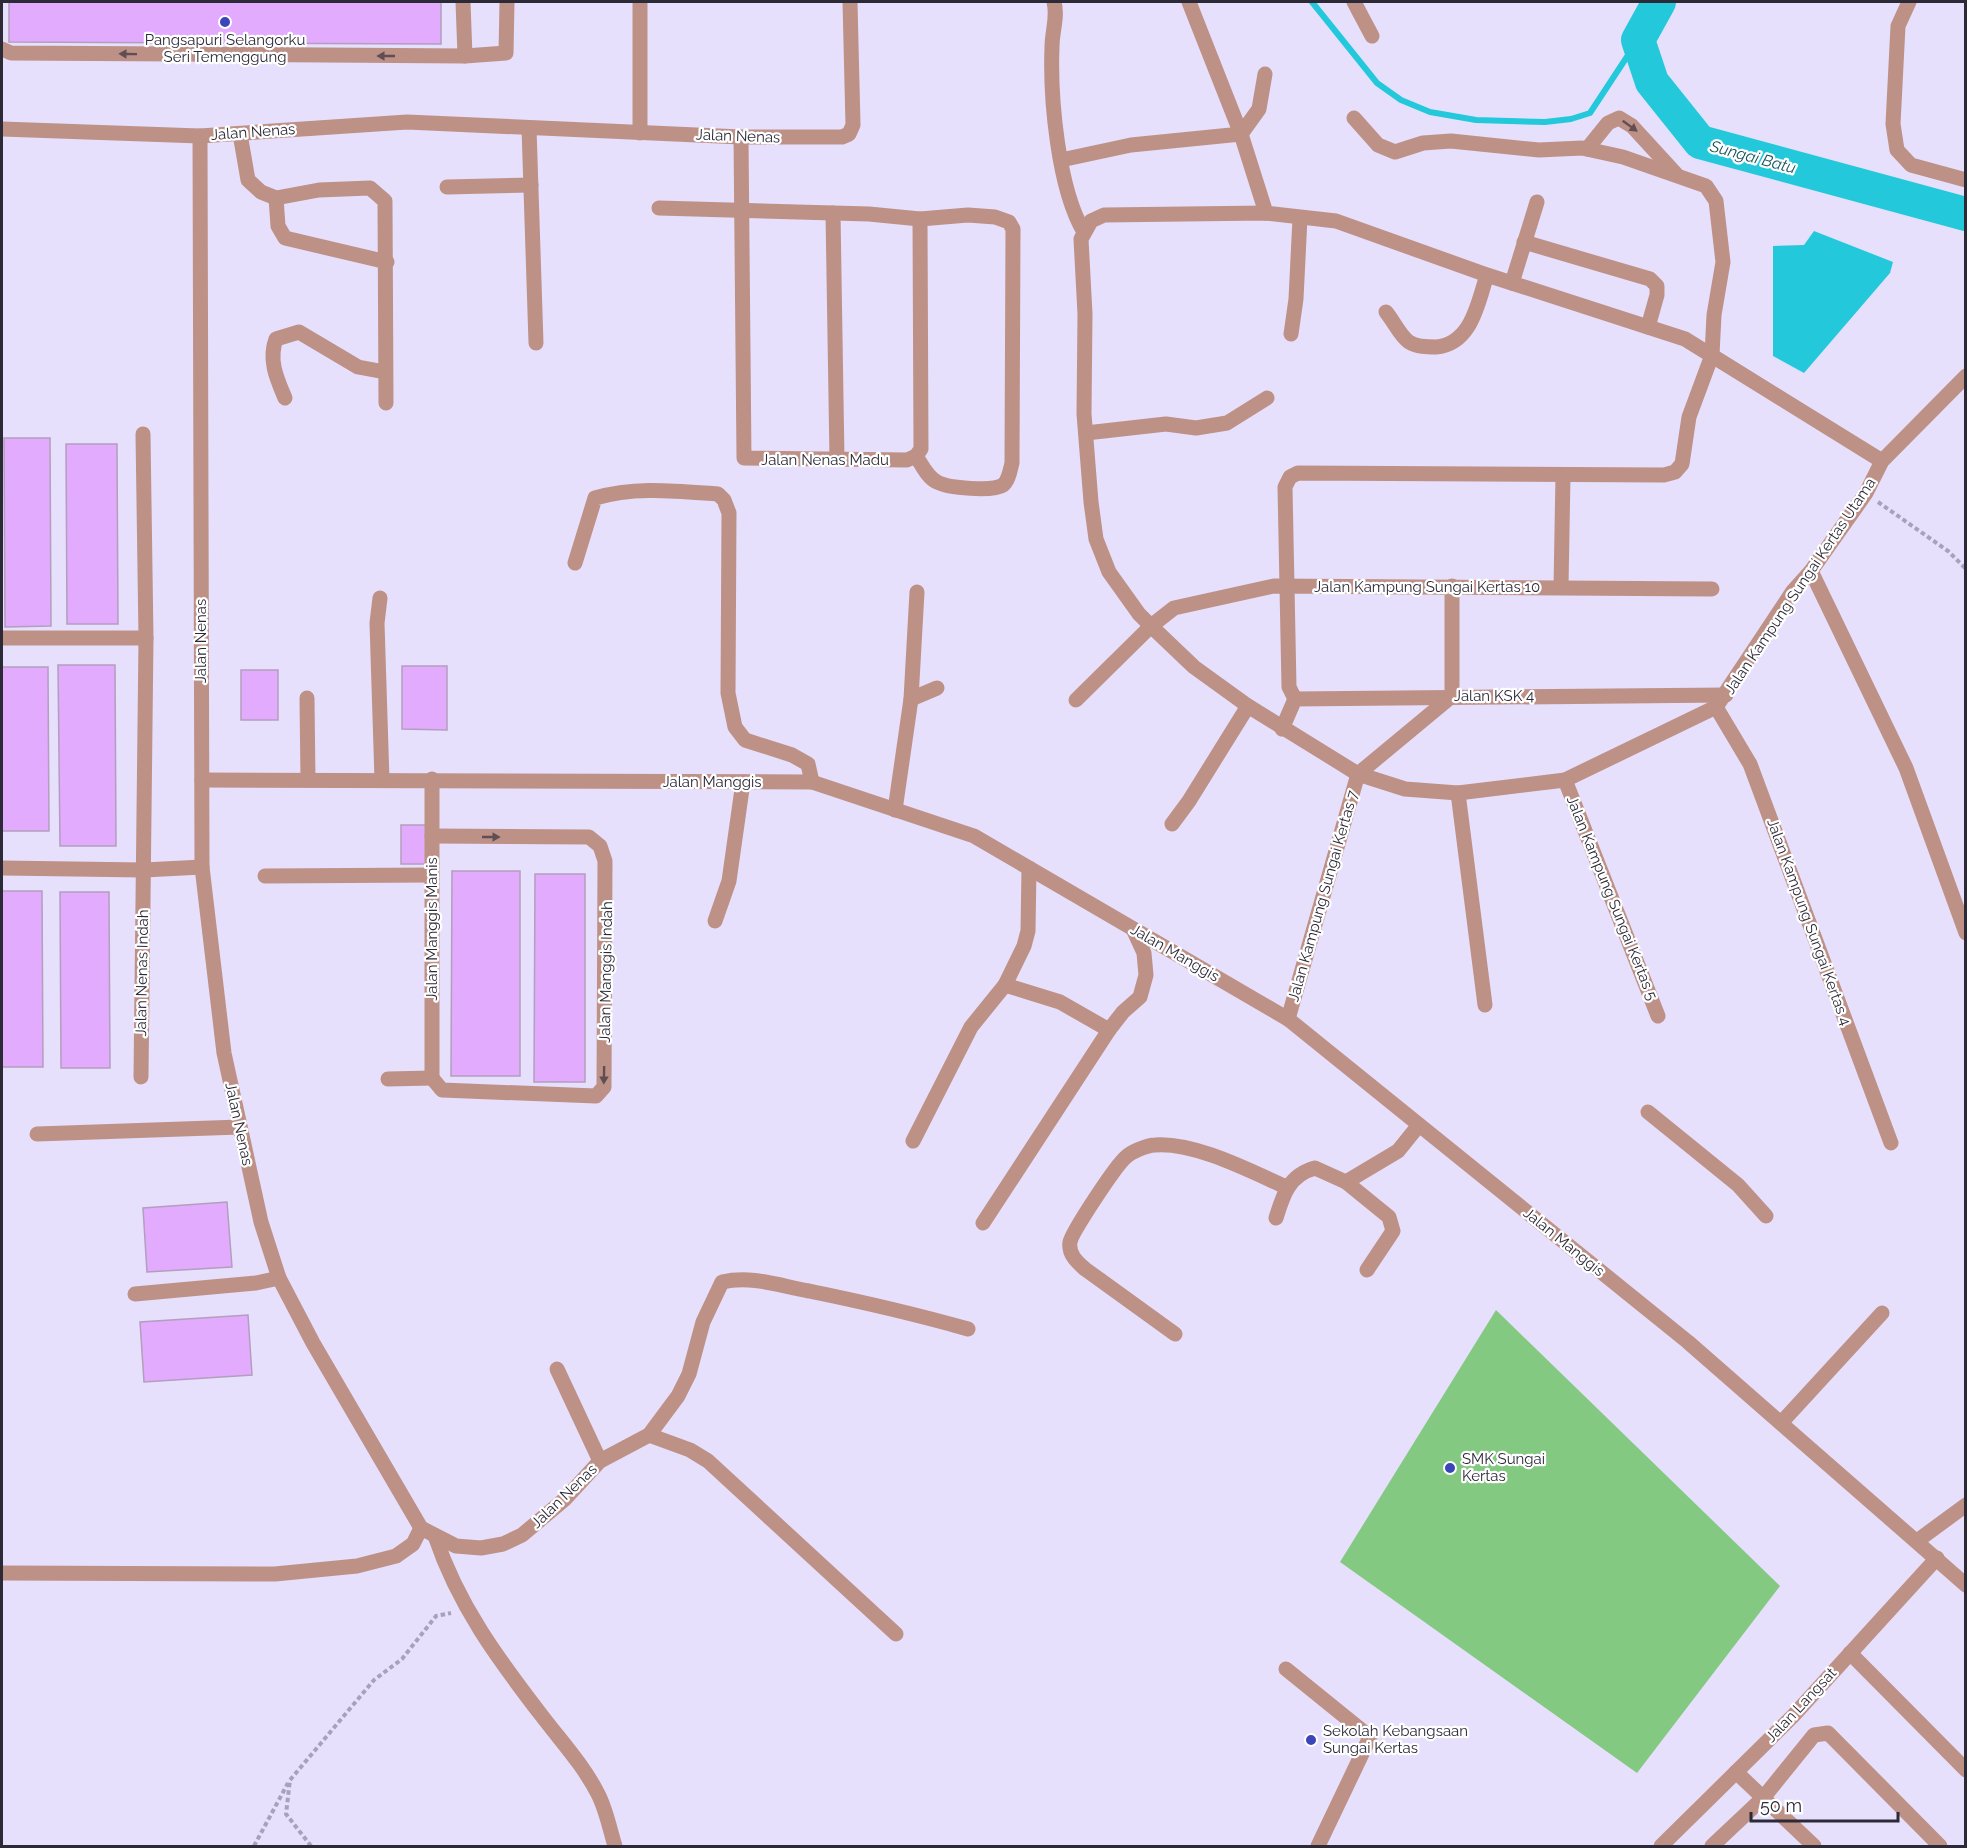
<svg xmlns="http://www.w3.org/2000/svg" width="1967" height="1848" font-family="Raleway,sans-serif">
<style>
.green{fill:#84c981}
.water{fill:#23c9db}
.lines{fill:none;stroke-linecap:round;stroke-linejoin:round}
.stream{stroke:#23c9db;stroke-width:6}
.river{stroke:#23c9db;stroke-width:34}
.building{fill:#e2abfd;stroke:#b29ebd;stroke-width:1.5}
.path{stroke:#a7a2ba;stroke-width:4;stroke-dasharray:4.5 3;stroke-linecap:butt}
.minor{stroke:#be9187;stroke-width:15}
.oneway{fill:#604e54}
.poi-dot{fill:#3a45b8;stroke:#fff;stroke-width:2}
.labels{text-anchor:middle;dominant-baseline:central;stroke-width:4.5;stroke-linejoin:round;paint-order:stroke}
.poi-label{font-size:15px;fill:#2d2a38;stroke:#fff;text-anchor:start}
.street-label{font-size:15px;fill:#2d2a38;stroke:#fff}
.water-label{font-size:16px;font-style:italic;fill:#14535b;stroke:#fff}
</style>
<rect width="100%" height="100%" fill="#e6e0fd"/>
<polygon class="green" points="1496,1310 1780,1586 1637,1773 1340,1562"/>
<polygon class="water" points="1814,231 1893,262 1890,273 1804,373 1773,356 1773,246 1804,245"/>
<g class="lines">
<polyline class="stream" points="1312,2 1377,83 1401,100 1430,112 1476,120 1545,122 1571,119 1590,113 1638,40"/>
<polyline class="river" points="1659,2 1638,40 1652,82 1700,142 1966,214"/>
</g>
<g class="building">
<polygon points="9,2 441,2 441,44 9,42"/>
<polygon points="4,438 50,438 51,626 5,627"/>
<polygon points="66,444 117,444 118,624 67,624"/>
<polygon points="58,665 115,665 116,846 60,846"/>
<polygon points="402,666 447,666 447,730 402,729"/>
<polygon points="2,667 48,667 49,831 2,831"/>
<rect x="241" y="670" width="37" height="50"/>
<rect x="401" y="825" width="25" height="39"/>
<polygon points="452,871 520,871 520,1076 451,1076"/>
<polygon points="535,874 585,874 585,1082 534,1082"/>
<polygon points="2,891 42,891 43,1067 2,1067"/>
<polygon points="60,892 109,892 110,1068 61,1068"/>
<polygon points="227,1202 232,1267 147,1272 143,1208"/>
<polygon points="248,1315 252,1375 144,1382 140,1322"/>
</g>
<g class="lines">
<g class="path">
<polyline points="1878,502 1948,551 1966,569"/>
<polyline points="254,1846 288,1783"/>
<polyline points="311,1846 286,1814 290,1780 374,1680 402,1659 436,1616 451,1613"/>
</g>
<g class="minor">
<polyline points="640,2 640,133"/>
<path d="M1054,2C1058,17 1052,31 1052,47C1050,98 1058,189 1084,232"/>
<polyline points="1189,2 1241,134 1266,213"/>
<polyline points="1354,2 1372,36"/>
<polyline points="1909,2 1898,26 1893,124 1897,150 1911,165 1966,180"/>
<polyline points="2,49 11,53 465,56 463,2"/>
<polyline points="465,56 506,53 507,2"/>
<polyline points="529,128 536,343"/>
<polyline points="2,129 200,136 407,122 741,137 842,137 849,134 853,125 850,2"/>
<polyline points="240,134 248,180 261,192 276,198 319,190 370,188 385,201 386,403"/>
<path d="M200,136L202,867L224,1053L261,1222L279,1278L313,1343L421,1528L456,1546L481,1548L503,1544L522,1535L565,1499L600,1461L649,1435L678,1396L689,1374L703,1322L722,1282C752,1275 780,1286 809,1291C863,1302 915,1314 968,1329"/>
<polyline points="741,137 744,458 907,460 916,456 921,449 920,219"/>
<polyline points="1587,149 1608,123 1619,118 1632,126 1676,174"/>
<polyline points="1061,160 1131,145 1241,134 1259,109 1265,74"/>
<polyline points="447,187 531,185"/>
<polyline points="276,198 278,226 285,238 387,262"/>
<path d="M659,208L869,214L920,219L968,215L995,217L1009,222L1013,229L1012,463C1010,470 1009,480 1003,485C993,492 948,488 937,482C927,477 922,465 916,456"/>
<polyline points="833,213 837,459"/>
<polyline points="1524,242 1650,279 1657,286 1657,295 1648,327"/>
<polyline points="1512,283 1537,202"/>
<path d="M1386,312C1393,320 1400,336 1409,342C1417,347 1427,347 1436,347C1472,344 1478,302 1487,275"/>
<polyline points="1291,334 1296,299 1300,218"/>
<path d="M285,398C277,379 268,360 276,339L299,332L358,367L385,372"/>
<polyline points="1086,433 1166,424 1196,428 1227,423 1267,398"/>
<polyline points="1882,461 1685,339 1487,275 1336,221 1266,213 1104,215 1091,221 1081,239 1085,314 1084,414 1091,502 1096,539 1109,572 1139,614 1151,626 1194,667 1248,706 1358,774 1405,789 1458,793 1565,780 1716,707 1793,591 1811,571 1866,493 1882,461 1966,376"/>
<path d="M575,563L595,498C635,486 676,491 718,494L724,500L729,513L728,693L735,727L745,740L792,755L808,764L812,782"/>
<polyline points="1811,571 1906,768 1966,933"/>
<polyline points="1561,587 1563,475"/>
<polyline points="380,598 377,623 382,780"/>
<polyline points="2,638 146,638"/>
<polyline points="307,698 308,780"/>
<polyline points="911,699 937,688"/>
<polyline points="1295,699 1289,687 1285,487 1290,477 1298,473 1664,475 1675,472 1682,464 1689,417 1712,355 1714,315 1723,262 1716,201 1706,186 1623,157 1582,148 1539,150 1451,141 1423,143 1395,152 1378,145 1354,118"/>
<polyline points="1076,700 1151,626 1174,608 1274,586 1712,589"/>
<polyline points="1716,707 1750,764 1891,1143"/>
<polyline points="1282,729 1295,699 1726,695"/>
<polyline points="1358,774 1452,696 1452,586"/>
<polyline points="202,780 812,782 974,836 1288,1019 1688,1342 1966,1585"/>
<polyline points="1565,780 1658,1016"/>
<polyline points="1458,793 1485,1005"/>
<polyline points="895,810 911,699 917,592"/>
<polyline points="1172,824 1189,801 1248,706"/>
<polyline points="2,868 144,870 202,867"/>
<polyline points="265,876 432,875"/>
<polyline points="715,921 729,881 743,782"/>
<polyline points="1005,985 1060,1002 1109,1030"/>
<polyline points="1288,1019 1358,774"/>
<polyline points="141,1077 146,638 143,434"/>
<polyline points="432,1078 442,1090 596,1096 604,1087 605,861 600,846 589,837 432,836"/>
<polyline points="432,1078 432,779"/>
<polyline points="388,1079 432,1078"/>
<polyline points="1648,1112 1738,1185 1766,1216"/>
<polyline points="37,1134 240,1127"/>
<polyline points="913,1141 971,1027 1005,985 1024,946 1028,931 1029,868"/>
<polyline points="1346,1182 1389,1217 1393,1231 1367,1270"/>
<path d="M1276,1218C1283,1195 1289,1175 1315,1168L1346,1182L1398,1151L1419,1125"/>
<polyline points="983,1223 1109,1030 1123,1012 1140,997 1146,975 1144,953 1133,929"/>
<polyline points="135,1294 256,1283 279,1278"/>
<path d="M1175,1334L1085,1269C1077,1262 1068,1254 1070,1242C1072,1232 1116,1165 1126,1157C1131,1152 1147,1145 1155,1145C1195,1142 1250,1171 1286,1187"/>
<polyline points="557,1369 600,1461"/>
<polyline points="1781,1423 1882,1313"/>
<polyline points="649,1435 690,1450 708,1461 896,1634"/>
<path d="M435,1536C458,1605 498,1659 542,1716C561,1741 584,1766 598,1794C606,1809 610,1830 615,1846"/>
<polyline points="1917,1541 1966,1505"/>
<polyline points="2,1573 275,1574 357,1566 396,1556 413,1544 421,1528"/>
<polyline points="1850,1653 1966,1770"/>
<polyline points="1286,1669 1370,1737 1318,1846"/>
<polyline points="1736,1772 1814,1846"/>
<polyline points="1661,1846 1793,1716 1937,1558"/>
<polyline points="1712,1846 1763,1798 1814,1735 1828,1733 1940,1846"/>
</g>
</g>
<defs><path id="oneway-solid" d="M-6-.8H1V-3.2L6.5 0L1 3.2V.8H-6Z" transform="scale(1.5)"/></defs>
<g class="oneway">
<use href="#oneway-solid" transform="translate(128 54) rotate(-179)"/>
<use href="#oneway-solid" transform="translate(386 56) rotate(-180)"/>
<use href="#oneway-solid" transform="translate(1630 126) rotate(36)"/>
<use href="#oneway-solid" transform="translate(491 837)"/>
<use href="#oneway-solid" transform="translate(604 1075) rotate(91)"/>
</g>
<g class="poi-dot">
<circle cx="225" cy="22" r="6"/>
<circle cx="1450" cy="1468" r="6"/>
<circle cx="1311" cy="1740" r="6"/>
</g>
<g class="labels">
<g class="poi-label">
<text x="225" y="40" text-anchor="middle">Pangsapuri Selangorku<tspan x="225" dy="17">Seri Temenggung</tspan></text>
<text x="1462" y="1459">SMK Sungai<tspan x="1462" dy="17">Kertas</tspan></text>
<text x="1323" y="1731">Sekolah Kebangsaan<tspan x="1323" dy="17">Sungai Kertas</tspan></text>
</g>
<g class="street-label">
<text transform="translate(253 132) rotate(-4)">Jalan Nenas</text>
<text transform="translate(738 136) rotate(2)">Jalan Nenas</text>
<text x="825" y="460">Jalan Nenas Madu</text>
<text transform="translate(1800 586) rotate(-56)">Jalan Kampung Sungai Kertas Utama</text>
<text x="1427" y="587">Jalan Kampung Sungai Kertas 10</text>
<text transform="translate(201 641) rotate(-90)">Jalan Nenas</text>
<text x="1494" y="696">Jalan KSK 4</text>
<text x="712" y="782">Jalan Manggis</text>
<text transform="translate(1323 896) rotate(-74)">Jalan Kampung Sungai Kertas 7</text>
<text transform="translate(1612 898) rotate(68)">Jalan Kampung Sungai Kertas 5</text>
<text transform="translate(1809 922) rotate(70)">Jalan Kampung Sungai Kertas 4</text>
<text transform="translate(432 929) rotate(-90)">Jalan Manggis Manis</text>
<text transform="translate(1175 953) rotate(30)">Jalan Manggis</text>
<text transform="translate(606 972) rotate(-89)">Jalan Manggis Indah</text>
<text transform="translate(142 973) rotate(-89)">Jalan Nenas Indah</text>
<text transform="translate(239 1124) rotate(78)">Jalan Nenas</text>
<text transform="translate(1564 1242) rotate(39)">Jalan Manggis</text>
<text transform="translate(564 1496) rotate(-44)">Jalan Nenas</text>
<text transform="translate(1801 1705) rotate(-47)">Jalan Langsat</text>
</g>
<g class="water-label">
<text transform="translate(1753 157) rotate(15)">Sungai Batu</text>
</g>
</g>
<rect width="1967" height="1848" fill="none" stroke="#2d2a38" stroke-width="6"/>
<path d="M1751 1812v9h147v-9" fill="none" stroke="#2d2a38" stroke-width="3"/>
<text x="1760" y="1812" font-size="18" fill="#2d2a38" stroke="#ffffff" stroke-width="4.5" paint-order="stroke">50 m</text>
</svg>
